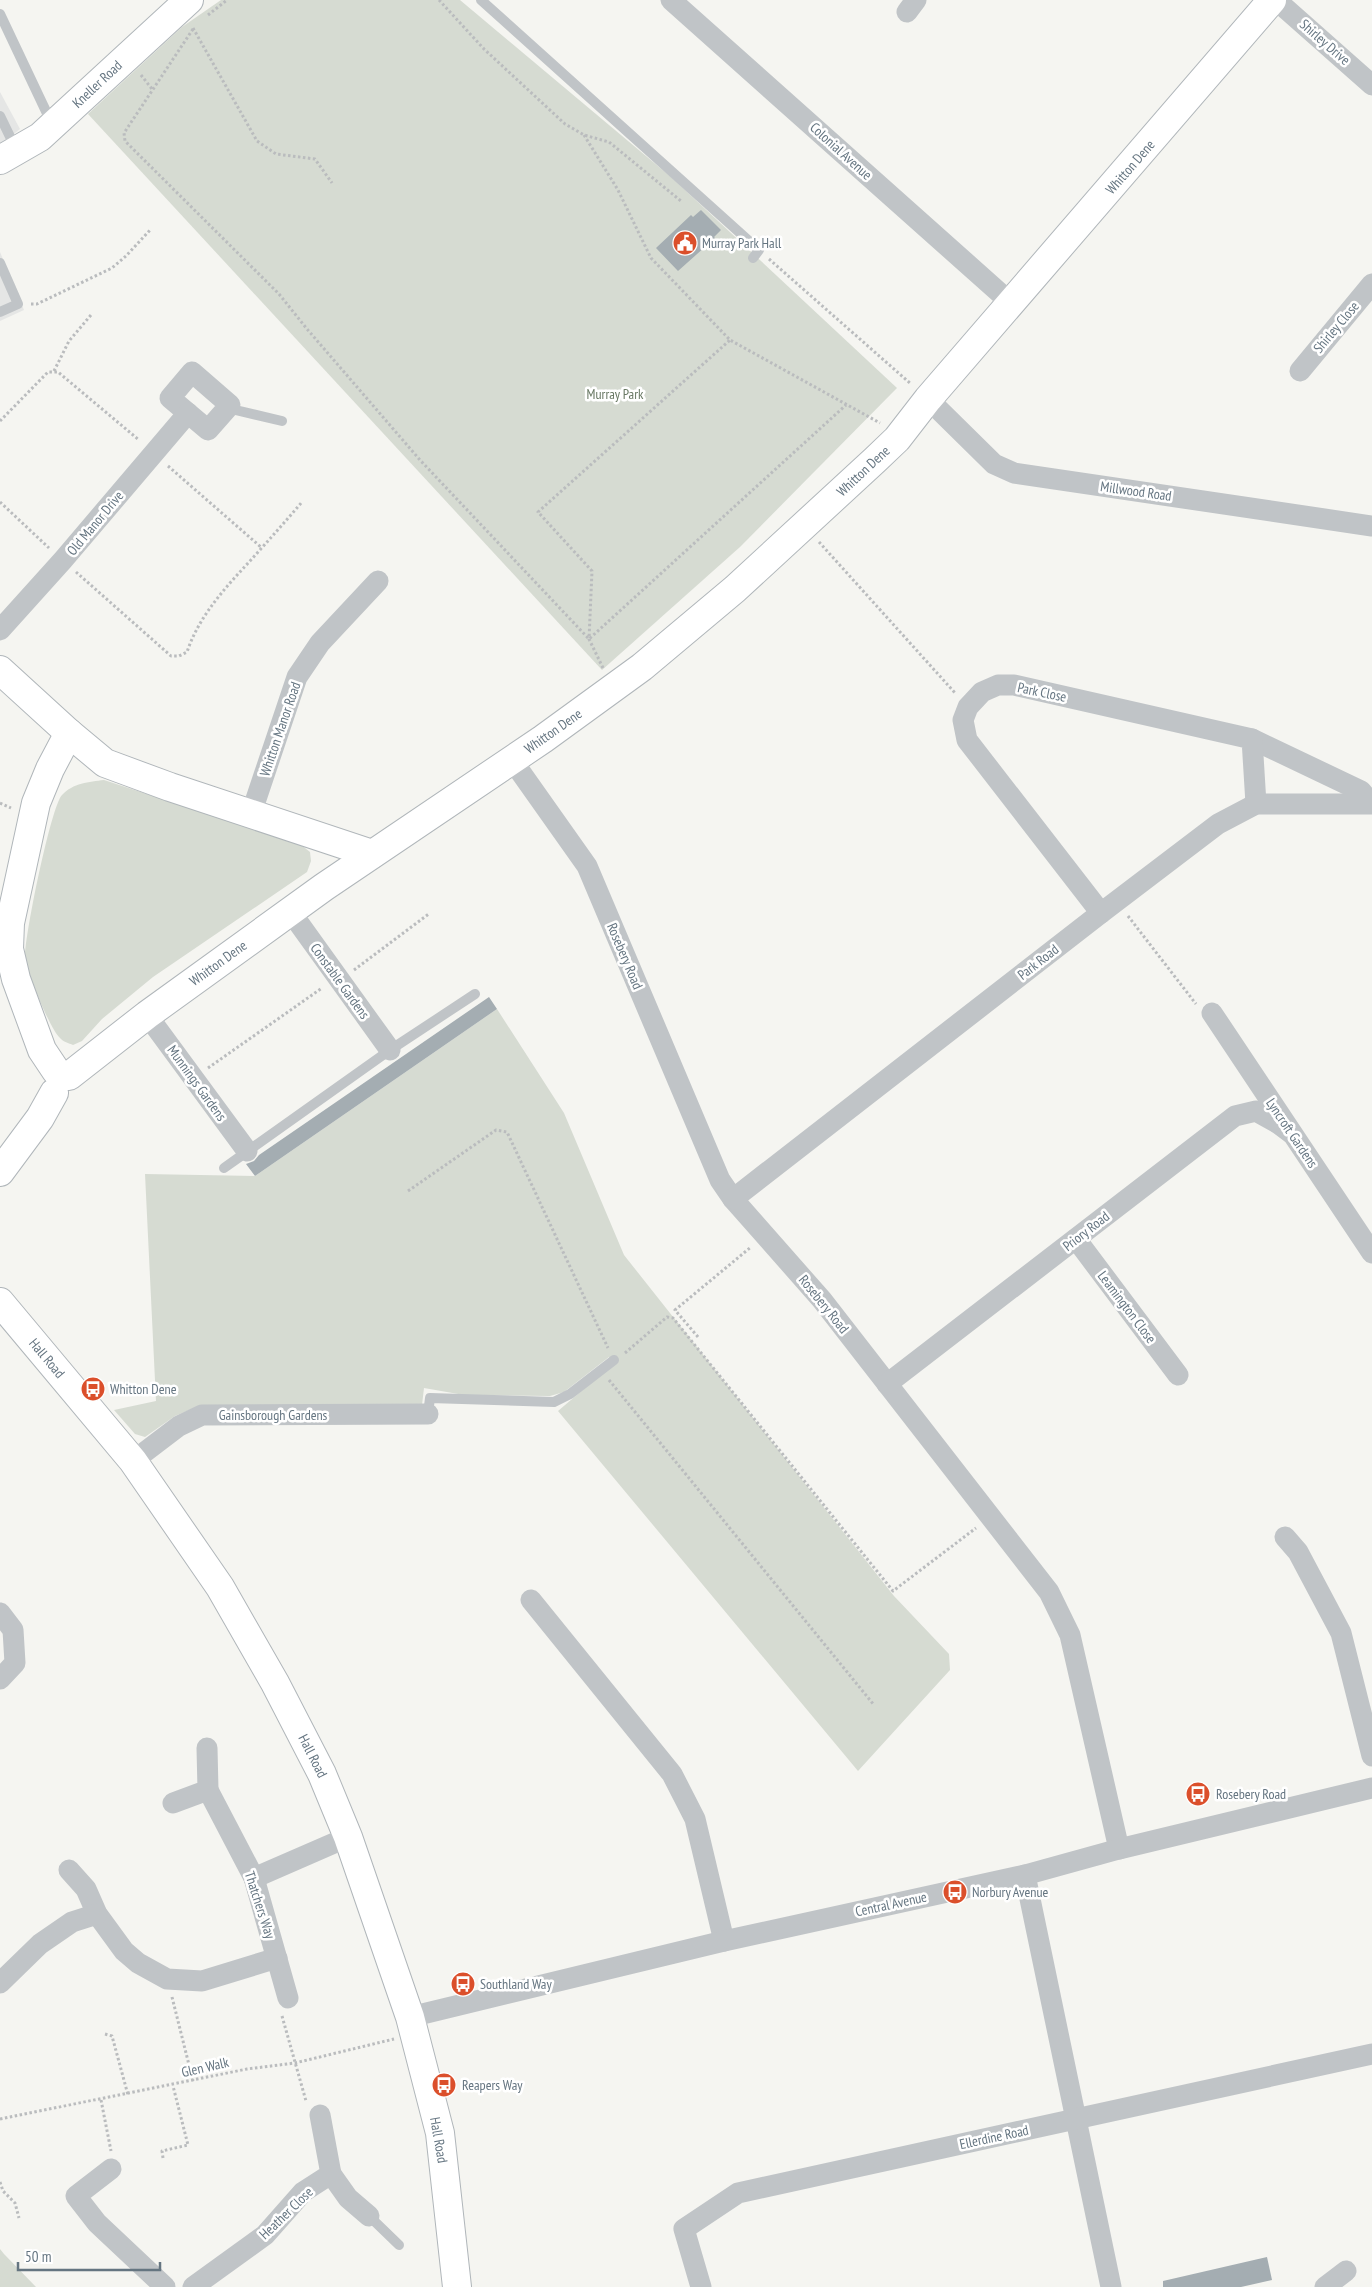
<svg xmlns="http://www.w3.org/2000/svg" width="1372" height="2287" font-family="'PT Sans Narrow',sans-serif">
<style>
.built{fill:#e5e6e5}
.green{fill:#d6dbd2}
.building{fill:#a4adb2}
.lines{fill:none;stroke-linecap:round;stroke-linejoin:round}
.secondary-casing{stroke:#b0b6ba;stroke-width:30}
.path{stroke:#babcbe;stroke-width:3;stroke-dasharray:2.5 2.5;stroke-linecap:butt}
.lane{stroke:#c0c4c7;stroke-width:10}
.street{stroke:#c0c4c7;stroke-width:21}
.secondary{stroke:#fff;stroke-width:28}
.labels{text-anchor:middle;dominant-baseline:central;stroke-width:5;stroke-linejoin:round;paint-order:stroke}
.street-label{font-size:14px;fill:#657581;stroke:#fff}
.poi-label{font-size:14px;fill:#657581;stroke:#fff;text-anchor:start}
.park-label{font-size:14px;fill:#687863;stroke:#fff}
</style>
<rect width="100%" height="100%" fill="#f5f5f1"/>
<g class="built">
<polygon points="0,92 20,129 0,145"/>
<polygon points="0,252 24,310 0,321"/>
</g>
<g class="green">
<polygon points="221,0 460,0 671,177 897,388 740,547 602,670 88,114 182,27"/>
<path d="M104,780L300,844L310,852L311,861L307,872L153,977L102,1019L82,1041L73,1045C69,1043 63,1042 60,1038C50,1029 27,972 25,958C24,939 51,806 62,795C73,783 89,782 104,780Z"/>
<polygon points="497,1009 564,1113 624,1255 894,1596 949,1654 950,1670 858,1771 558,1411 612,1365 609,1357 564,1392 550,1396 464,1395 424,1388 422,1405 201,1405 175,1416 145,1437 135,1434 114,1410 156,1401 145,1174 255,1176"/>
<polygon points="0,2249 4,2254 36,2287 0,2287"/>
</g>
<g class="building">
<polygon points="701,210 721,230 714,237 715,238 678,271 656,248 691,215 693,217"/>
<polygon points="489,997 497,1009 255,1176 246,1164 254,1161 259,1155"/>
<polygon points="1267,2257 1272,2280 1241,2287 1163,2287 1163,2281"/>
</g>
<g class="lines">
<defs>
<g id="secondary">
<polyline points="0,160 40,137 189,0"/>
<polyline points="0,670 69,733 105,763 170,787 372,854"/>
<polyline points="56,1071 42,1050 16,979 9,949 10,923 36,803 50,769 69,733"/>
<polyline points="69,1076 147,1015 324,887 543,739 642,667 735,589 875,460 897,439 928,399 1272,0"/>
<polyline points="0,1172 40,1118 54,1093"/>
<polyline points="0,1302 133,1461 220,1587 275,1683 322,1774 348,1837 410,2017 440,2133 457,2287"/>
</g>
</defs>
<use href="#secondary" class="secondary-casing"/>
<g class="path">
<polyline points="439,0 484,49 565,124 584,135 609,142 681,201"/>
<polyline points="208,15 227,0"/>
<polyline points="193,28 257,141 276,154 315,159 332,183"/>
<polyline points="193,29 124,133 125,141 279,294 307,329 420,460 589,639 846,405"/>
<polyline points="141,75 152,89"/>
<polyline points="584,135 618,190 651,258 730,340 880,423"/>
<polyline points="769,259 911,384"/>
<polyline points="31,304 37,304 112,268 126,256 151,229"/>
<polyline points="54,371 69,341 91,315"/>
<polyline points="0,421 48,372 58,372 139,440"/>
<polyline points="168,466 262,548"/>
<polyline points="0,502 49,548"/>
<polyline points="819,542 956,694"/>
<path d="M76,572L171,656H179L187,652C199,616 225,588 250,561C268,541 285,522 302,502"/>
<polyline points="603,668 589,639 592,571 538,512 730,340"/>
<polyline points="0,803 11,808"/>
<polyline points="1128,916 1196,1004"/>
<polyline points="354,970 430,913"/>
<polyline points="208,1068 322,988"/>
<polyline points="408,1191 496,1130 507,1132 608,1348"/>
<polyline points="698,1337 675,1310 751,1247"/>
<polyline points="625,1353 667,1317 673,1318 893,1591 976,1528"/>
<polyline points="609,1380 874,1705"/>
<polyline points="172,1997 193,2081"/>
<polyline points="282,2016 306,2101"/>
<polyline points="105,2034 112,2036 128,2095"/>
<polyline points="101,2100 111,2151"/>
<polyline points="0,2119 247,2069 295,2063 394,2039"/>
<polyline points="163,2158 162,2151 188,2145 173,2086"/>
<polyline points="0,2182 3,2191 15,2203 19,2218"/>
</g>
<g class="lane">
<polyline points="481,0 759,250 753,258"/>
<polyline points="0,14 52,124"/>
<polyline points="0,116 16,149"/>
<polyline points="0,263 18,304 0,312"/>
<polyline points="227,408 282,421"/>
<polyline points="224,1168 390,1050 475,994"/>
<polyline points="428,1414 430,1398 554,1402 570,1394 614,1360"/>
<polyline points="369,2216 399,2245"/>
</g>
<g class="street">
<polyline points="671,0 1011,303"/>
<polyline points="1276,0 1372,85"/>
<polyline points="907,12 916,0"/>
<polyline points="1300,371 1372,284"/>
<polygon points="192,372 230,405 208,430 170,398"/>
<polyline points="928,399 994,464 1014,473 1372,526"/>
<polyline points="0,630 63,560 188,413"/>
<polyline points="1252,739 1361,791 1371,803"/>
<polyline points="512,760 587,866 720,1180 733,1199 822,1300 1049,1592 1070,1635 1119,1849"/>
<polyline points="251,814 297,677 320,643 378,581"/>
<polyline points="290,911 390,1050"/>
<polyline points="1101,913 967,740 963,720 968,707 982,692 998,685 1014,685 1252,739 1256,804"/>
<polyline points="1212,1013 1372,1253"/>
<polyline points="147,1015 247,1151"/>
<polyline points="733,1199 1101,913 1218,824 1256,804 1372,804"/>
<polyline points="1076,1239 1178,1375"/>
<polyline points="887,1384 1235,1116 1256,1111 1279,1124 1291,1133"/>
<polyline points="133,1461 179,1426 202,1415 428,1414"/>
<polyline points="1285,1537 1298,1552 1341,1633 1372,1756"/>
<polyline points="531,1600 672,1774 695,1819 724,1941"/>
<polyline points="0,1613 13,1630 15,1663 0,1679"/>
<polyline points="208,1790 254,1878 288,1998"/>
<polyline points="173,1803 208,1790 207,1748"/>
<polyline points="69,1870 86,1889 97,1914 124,1951 138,1963 167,1979 202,1981 277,1958"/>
<polyline points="1025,1875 1111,2287"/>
<polyline points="254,1878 348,1837"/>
<polyline points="0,1983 40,1944 72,1922 97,1914"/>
<polyline points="410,2017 724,1941 1025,1875 1119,1849 1372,1788"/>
<polyline points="111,2169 76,2196 97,2223 165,2287"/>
<polyline points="331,2174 348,2198 369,2216"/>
<polyline points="193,2287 265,2235 303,2192 331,2174 320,2115"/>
<polyline points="701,2287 684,2229 738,2193 1372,2054"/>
<polyline points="1325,2287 1346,2271"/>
</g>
<use href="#secondary" class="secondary"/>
</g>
<defs>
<symbol id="civic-disc" viewBox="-11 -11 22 22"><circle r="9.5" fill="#db4f2b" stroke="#fff"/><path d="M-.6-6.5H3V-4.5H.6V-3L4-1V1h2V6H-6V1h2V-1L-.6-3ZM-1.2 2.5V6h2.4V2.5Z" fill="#fff"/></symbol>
<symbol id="bus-disc" viewBox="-11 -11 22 22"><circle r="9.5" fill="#db4f2b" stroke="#fff"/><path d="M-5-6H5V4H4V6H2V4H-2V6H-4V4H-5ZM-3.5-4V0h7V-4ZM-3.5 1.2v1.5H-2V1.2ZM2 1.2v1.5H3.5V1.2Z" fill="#fff"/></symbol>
</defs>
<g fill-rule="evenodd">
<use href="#civic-disc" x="671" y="229" width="28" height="28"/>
<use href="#bus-disc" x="79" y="1375" width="28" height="28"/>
<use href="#bus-disc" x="1184" y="1780" width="28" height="28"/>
<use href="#bus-disc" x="941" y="1878" width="28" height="28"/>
<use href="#bus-disc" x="449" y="1970" width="28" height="28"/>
<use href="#bus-disc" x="430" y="2071" width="28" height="28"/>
</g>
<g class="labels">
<g class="street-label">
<text transform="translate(1325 42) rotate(41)">Shirley Drive</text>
<text transform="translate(97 84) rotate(-43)">Kneller Road</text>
<text transform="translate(841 151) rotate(42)">Colonial Avenue</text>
<text transform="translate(1130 167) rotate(-49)">Whitton Dene</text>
<text transform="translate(1336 327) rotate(-50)">Shirley Close</text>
<text transform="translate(863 471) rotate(-43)">Whitton Dene</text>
<text transform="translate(1136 491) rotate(8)">Millwood Road</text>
<text transform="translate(95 523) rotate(-50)">Old Manor Drive</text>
<text transform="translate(1042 692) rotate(12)">Park Close</text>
<text transform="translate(280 729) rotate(-71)">Whitton Manor Road</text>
<text transform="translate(553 731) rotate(-35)">Whitton Dene</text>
<text transform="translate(625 956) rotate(67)">Rosebery Road</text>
<text transform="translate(1038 962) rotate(-38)">Park Road</text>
<text transform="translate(218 963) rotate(-36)">Whitton Dene</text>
<text transform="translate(340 981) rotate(54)">Constable Gardens</text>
<text transform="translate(197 1083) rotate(54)">Munnings Gardens</text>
<text transform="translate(1292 1133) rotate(56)">Lyncroft Gardens</text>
<text transform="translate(1086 1231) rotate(-38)">Priory Road</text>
<text transform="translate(824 1304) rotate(51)">Rosebery Road</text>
<text transform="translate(1127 1307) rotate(53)">Leamington Close</text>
<text transform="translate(47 1358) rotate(50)">Hall Road</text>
<text x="273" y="1415">Gainsborough Gardens</text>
<text transform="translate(313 1756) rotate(63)">Hall Road</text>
<text transform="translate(891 1904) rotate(-12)">Central Avenue</text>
<text transform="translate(260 1905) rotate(72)">Thatchers Way</text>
<text transform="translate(205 2067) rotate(-13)">Glen Walk</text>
<text transform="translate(994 2137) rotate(-12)">Ellerdine Road</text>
<text transform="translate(439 2140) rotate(80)">Hall Road</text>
<text transform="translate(286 2213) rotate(-44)">Heather Close</text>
</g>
<g class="poi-label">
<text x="702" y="243">Murray Park Hall</text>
<text x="110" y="1389">Whitton Dene</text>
<text x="1216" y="1794">Rosebery Road</text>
<text x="972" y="1892">Norbury Avenue</text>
<text x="480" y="1984">Southland Way</text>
<text x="462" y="2085">Reapers Way</text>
</g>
<g class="park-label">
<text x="615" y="394">Murray Park</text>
</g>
</g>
<path d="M18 2262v8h142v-8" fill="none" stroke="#657581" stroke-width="2.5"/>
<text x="25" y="2262" font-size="15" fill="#657581" stroke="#ffffff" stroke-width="4" paint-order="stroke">50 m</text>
</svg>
